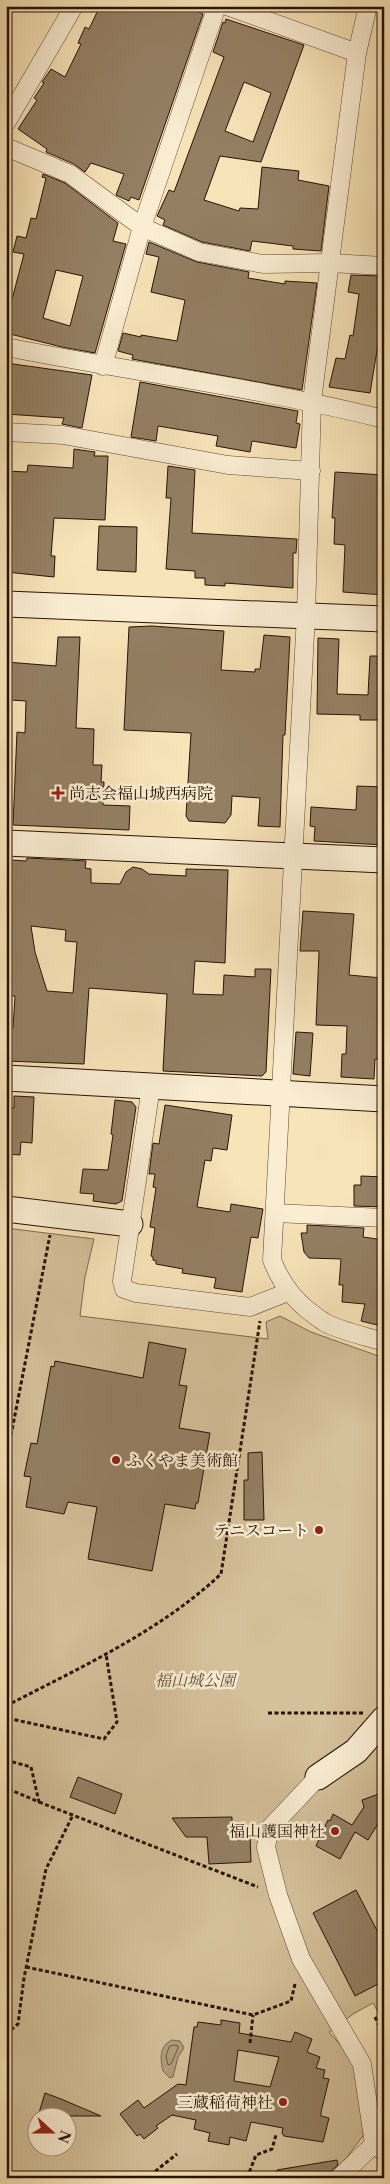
<svg xmlns="http://www.w3.org/2000/svg" width="390" height="2184" font-family="'Libre Caslon Text','Noto Serif JP',serif">
<style>
.green{fill:#d4c09a;stroke:#7e6950;fill-rule:evenodd}
.water{fill:#b19d7c;stroke:#7a654c}
.lines{fill:none;stroke-linecap:round;stroke-linejoin:round}
.shore{stroke:#6c5840;stroke-width:1}
.building{fill:#947f63;stroke:#271205;fill-rule:evenodd}
.street-casing{stroke:#5b4632;stroke-width:19}
.secondary-casing{stroke:#271205;stroke-width:27}
.path{stroke:#271205;stroke-width:3;stroke-dasharray:4 2.5;stroke-linecap:butt}
.street{stroke:#faedd2;stroke-width:18}
.secondary{stroke:#faedd2;stroke-width:25}
.poi-dot{fill:#8f2418;stroke:#faedd2;stroke-width:2}
.labels{text-anchor:middle;dominant-baseline:central;stroke-width:5;stroke-linejoin:round;paint-order:stroke}
.poi-label{font-size:16px;fill:#271205;stroke:#faedd2;text-anchor:end}
.park-label{font-size:16px;font-style:italic;fill:#644f39;stroke:#faedd2}
</style>
<rect width="100%" height="100%" fill="#f8e4b9"/>
<filter id="stains"><feTurbulence type="fractalNoise" baseFrequency=".004" numOctaves="4"/><feColorMatrix values="0 0 0 0 .2 0 0 0 0 .09 0 0 0 0 .02 0 0 0 .5 -.17"/></filter>
<radialGradient id="worn" r=".72"><stop offset=".6" stop-color="#630" stop-opacity="0"/><stop offset="1" stop-color="#630" stop-opacity=".3"/></radialGradient>
<path class="green" d="M6,1228L94,1239L85,1277L80,1316L268,1339L266,1322L280,1316L311,1332L384,1358V2022L373,2003L353,2014L329,2032L345,2050L354,2067L363,2127V2136L331,2178H6ZM38,2116H68V2146H38Z"/>
<path class="water" d="M172,2040L180,2041L184,2048L178,2057L173,2077L170,2078L163,2071C160,2059 159,2046 172,2040Z"/>
<g class="lines">
<polygon class="shore" points="174,2045 178,2046 178,2048 171,2064 168,2065 166,2056 169,2047"/>
</g>
<g class="building">
<polygon points="100,6 185,6 203,14 139,200 131,197 129,201 116,195 124,174 91,163 85,172 74,164 46,152 47,149 18,129 37,100 34,98 44,83 42,82 51,69 65,77 81,44 78,43 85,27 89,29"/>
<path d="M226,19L304,45L261,162L220,156L204,200L239,211L240,208L258,209L262,167L299,171L298,180L329,186L321,251L293,249V246L252,241L250,251L202,242L163,225L165,220L157,216L169,190L174,192L224,57L213,52L223,22L225,23ZM244,82L271,93L253,142L225,131Z"/>
<path d="M43,174L65,183L118,223L113,241L126,244L95,353L62,347L6,333V322L24,254L13,252L17,236L26,238L31,218L36,219L46,178L42,177ZM56,270L83,276L70,326L43,318Z"/>
<polygon points="149,242 197,262 249,272 248,278 285,284 285,281 317,283 302,390 132,359 133,355 118,351 123,333 141,337 141,335 177,341 185,300 151,292 159,257 146,254"/>
<polygon points="351,275 381,276 380,299 384,299 384,308 370,393 329,387 336,358 345,359 350,335 353,336 359,294 348,292"/>
<polygon points="6,363 92,375 82,428 62,424 64,418 6,414"/>
<polygon points="140,382 298,411 296,423 300,424 296,448 252,441 250,452 216,446 218,436 158,426 156,441 131,437"/>
<polygon points="74,449 95,452 94,456 108,456 105,520 54,518 51,556 55,556 54,577 6,572 6,471 27,472 28,465 73,468"/>
<polygon points="168,466 195,470 192,533 297,539 296,553 293,553 293,588 225,583 225,586 205,585 205,578 195,578 195,571 166,569 171,498 166,498"/>
<polygon points="335,472 384,475 384,595 343,592 345,545 334,544 335,518 332,518"/>
<polygon points="99,526 137,527 136,572 97,570"/>
<polygon points="152,626 224,631 221,670 255,672 255,669 260,669 264,635 290,637 285,735 283,735 280,827 258,826 260,798 232,796 231,815 225,823 189,821 186,816 191,733 124,730 129,627"/>
<polygon points="58,637 80,637 76,728 94,729 93,765 102,765 101,782 104,782 103,805 130,806 129,830 13,825 17,732 25,733 26,701 11,700 11,690 6,690 6,662 56,666"/>
<polygon points="318,638 339,639 337,694 368,695 370,656 384,656 384,720 360,720 360,715 317,714"/>
<polygon points="357,786 384,787 384,845 314,841 315,827 310,826 311,807 356,810"/>
<path d="M27,858L86,861L85,868L91,869V883L120,884L126,872L133,867L142,869L149,874L186,876V869L228,870L225,963L195,961L193,994L223,995L224,975L255,977V969H271L266,1072L262,1076L163,1071L167,994L89,988L84,1064L6,1061V1027L13,1028L15,996H6V886H10L11,860L26,861ZM31,926L66,930L65,941L77,942L73,993L47,991L35,952Z"/>
<polygon points="303,911 354,914 349,975 382,978 380,996 384,996 384,1059 375,1059 374,1079 341,1077 342,1054 346,1054 347,1026 316,1025 319,951 300,951"/>
<polygon points="296,1032 313,1033 310,1076 293,1074"/>
<polygon points="14,1096 34,1097 32,1143 21,1142 20,1155 6,1154 6,1108 14,1108"/>
<polygon points="115,1100 132,1102 136,1107 122,1201 116,1204 93,1201 94,1194 80,1193 83,1169 108,1170 113,1135 111,1134"/>
<polygon points="165,1105 232,1115 227,1150 213,1148 211,1161 205,1160 197,1207 230,1212 231,1204 263,1209 258,1238 251,1237 242,1292 214,1288 216,1278 182,1273 183,1269 156,1264 156,1261 153,1260 153,1257 151,1256 155,1228 150,1227 156,1188 153,1187 155,1174 149,1174 153,1143 159,1144"/>
<polygon points="361,1176 384,1177 384,1207 354,1206 354,1185 361,1185"/>
<polygon points="307,1225 364,1228 363,1237 384,1240 384,1317 381,1326 361,1321 365,1304 342,1302 343,1285 339,1285 341,1259 309,1258 304,1252 301,1233 307,1233"/>
<polygon points="149,1342 186,1349 179,1385 187,1386 179,1428 210,1433 198,1503 196,1503 195,1509 165,1504 152,1571 88,1559 97,1507 68,1502 64,1514 26,1507 31,1477 24,1476 31,1443 37,1444 51,1366 54,1367 55,1361 143,1378"/>
<polygon points="262,1452 264,1520 244,1520 244,1480 248,1480 248,1453"/>
<polygon points="78,1777 122,1794 115,1814 70,1797"/>
<polygon points="384,1792 384,1814 368,1840 355,1832 340,1859 316,1846 328,1820 330,1821 333,1814 352,1825 364,1807 362,1800"/>
<polygon points="232,1817 232,1836 250,1835 251,1862 209,1864 207,1837 186,1837 172,1818"/>
<polygon points="356,1890 384,1944 384,1981 355,1996 313,1913"/>
<path d="M221,2020L240,2023L239,2033L291,2042L295,2032L312,2039L307,2052L320,2057L316,2068L325,2070L323,2078L329,2079L321,2112V2116L329,2118L323,2142L284,2136L282,2133L283,2128L251,2122L246,2141L230,2137L229,2145L208,2141L210,2133L194,2129L196,2120L172,2115L156,2126L158,2128L144,2139L140,2134L137,2136L120,2114L138,2100L144,2108L178,2084L186,2085L194,2027H197L198,2022L221,2025ZM238,2050L279,2057L270,2087L234,2081Z"/>
<polygon points="45,2093 61,2099 101,2116 38,2116"/>
<polygon points="337,2160 338,2165 331,2171 329,2178 277,2178 277,2170"/>
</g>
<g class="lines">
<defs>
<g id="street">
<polyline points="227,6 357,53"/>
<path d="M368,6L357,53L312,401L306,615L272,1260C283,1288 298,1305 324,1322C337,1330 368,1337 384,1342"/>
<polyline points="6,123 74,6"/>
<polyline points="6,147 70,174 142,227 199,252 263,264 330,263 384,266"/>
<path d="M6,347C132,372 260,388 384,419"/>
<polyline points="103,366 142,227 217,6"/>
<polyline points="6,432 63,435 228,465 311,471"/>
<polyline points="151,1087 122,1281 124,1289 136,1293 250,1307 288,1292"/>
<polyline points="275,1213 384,1218"/>
<polyline points="318,1777 270,1828 266,1847 278,1895 301,1959 362,2064 374,2144 384,2152"/>
<polyline points="339,2178 374,2144"/>
</g>
<g id="secondary">
<polyline points="6,604 384,619"/>
<polyline points="6,843 384,860"/>
<polyline points="6,1078 384,1099"/>
<polyline points="6,1209 130,1224"/>
<polyline points="318,1777 356,1751 384,1719"/>
</g>
</defs>
<use href="#street" class="street-casing"/>
<use href="#secondary" class="secondary-casing"/>
<g class="path">
<polyline points="6,1461 50,1235"/>
<path d="M6,1706C81,1667 159,1632 221,1574L260,1321"/>
<polyline points="6,1711 11,1719 104,1739 117,1722 106,1654"/>
<polyline points="268,1713 363,1713"/>
<polyline points="6,1760 31,1767 39,1802 6,1788"/>
<polyline points="39,1802 258,1887"/>
<polyline points="26,1967 253,2015 291,2001 295,1984"/>
<polyline points="375,2017 384,2035"/>
<polyline points="6,2034 18,2024 24,1978 46,1869 73,1815"/>
<polyline points="250,2043 253,2015"/>
<polyline points="55,2178 64,2174 97,2178"/>
<polyline points="137,2178 153,2173 177,2154"/>
<polyline points="247,2178 256,2155 272,2149 276,2135"/>
</g>
<use href="#street" class="street"/>
<use href="#secondary" class="secondary"/>
</g>
<g class="poi-dot">
<path d="M55.5 785.5h5v5h5v5h-5v5h-5v-5h-5v-5h5z"/>
<circle cx="116" cy="1460" r="5"/>
<circle cx="319" cy="1530" r="5"/>
<circle cx="335" cy="1831" r="5"/>
<circle cx="283" cy="2102" r="5"/>
</g>
<g class="labels">
<g class="poi-label">
<text x="69" y="793" text-anchor="start">尚志会福山城西病院</text>
<text x="126" y="1460" text-anchor="start">ふくやま美術館</text>
<text x="309" y="1530">テニスコート</text>
<text x="325" y="1831">福山護国神社</text>
<text x="273" y="2102">三蔵稲荷神社</text>
</g>
<g class="park-label">
<text x="195" y="1680">福山城公園</text>
</g>
</g>
<rect width="390" height="2184" fill="none" stroke="#f8e4b9" stroke-width="25"/>
<rect x="8" y="8" width="375" height="2169" fill="none" stroke="#271205" stroke-width="2.5"/>
<rect x="12" y="12" width="365" height="2159" fill="none" stroke="#271205"/>
<g transform="translate(52 2132) rotate(111)"><circle r="24" fill="#faedd2" stroke="#a69580"/>
<path d="M0-4L9 19L0 12L-9 19Z" fill="#8f2418"/>
<text y="-8" font-size="14" font-weight="bold" text-anchor="middle" fill="#271205">N</text>
</g>
<rect width="100%" height="100%" filter="url(#stains)"/>
<rect width="100%" height="100%" fill="url(#worn)"/>
</svg>
